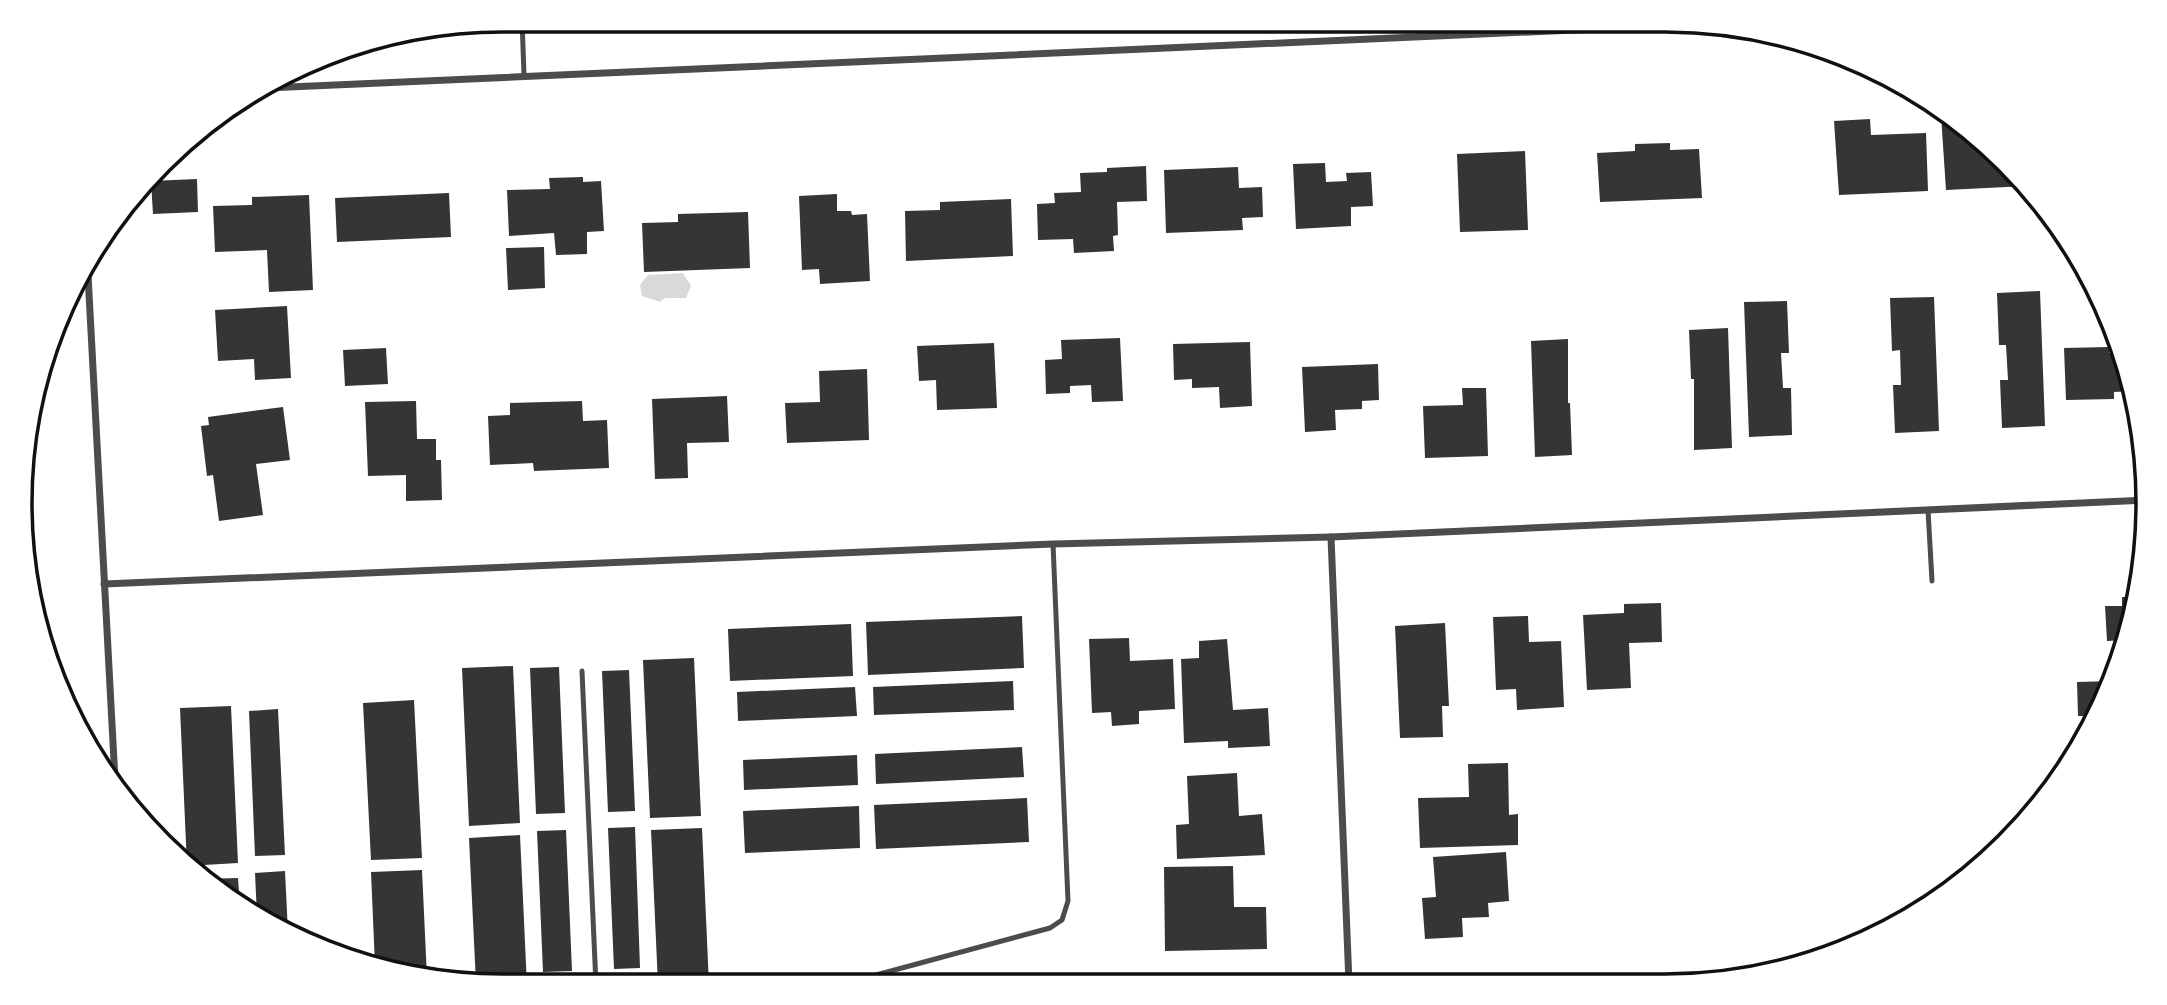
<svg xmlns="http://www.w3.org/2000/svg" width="2167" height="1005" font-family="Roboto,sans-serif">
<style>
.water{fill:#d9d9d9}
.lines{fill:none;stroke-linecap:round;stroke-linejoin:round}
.stream{stroke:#d9d9d9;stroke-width:10}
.building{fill:#353535}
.service{stroke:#4c4c4c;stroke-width:5}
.minor{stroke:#4c4c4c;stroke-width:7}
.rim{fill:none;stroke:#111;stroke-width:3.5}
</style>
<rect width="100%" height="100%" fill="#fff"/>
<polygon class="water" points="683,273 691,286 686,298 665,298 660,302 642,296 640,285 648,275"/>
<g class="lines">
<polyline class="stream" points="1443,983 1545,980 1585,982"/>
</g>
<g class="building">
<polygon points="1941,115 1950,115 2006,161 2027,186 1946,190"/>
<polygon points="1870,119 1871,135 1926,133 1928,191 1839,195 1834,121"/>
<polygon points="1670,143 1670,150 1699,149 1702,198 1600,202 1597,153 1635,151 1635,144"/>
<polygon points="1525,151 1528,230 1460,232 1457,154"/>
<polygon points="1325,163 1326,182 1347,181 1346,173 1371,172 1373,206 1351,207 1351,226 1296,229 1293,164"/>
<polygon points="1146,166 1147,201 1117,202 1118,235 1113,236 1114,251 1074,253 1073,239 1038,240 1037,204 1055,203 1054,193 1081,192 1080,173 1107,172 1107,168"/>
<polygon points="1238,167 1239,188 1262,187 1263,217 1242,218 1243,230 1166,233 1164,170"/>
<polygon points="583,177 583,182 601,181 604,231 587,232 587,254 556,255 554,233 509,236 507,190 550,189 549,178"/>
<polygon points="197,179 198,212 153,214 151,181"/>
<polygon points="449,193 451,237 337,242 335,198"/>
<polygon points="837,194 837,211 851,211 852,215 867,214 870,281 820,284 819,269 802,270 799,196"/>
<polygon points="309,195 313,290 269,292 267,250 215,252 213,206 252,205 252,197"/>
<polygon points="1011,199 1013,256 906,261 905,211 940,210 940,202"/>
<polygon points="748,212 750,268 644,272 642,223 678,222 678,214"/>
<polygon points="544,247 545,288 508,290 506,248"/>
<polygon points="2040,291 2045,426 2002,428 2000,380 2008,380 2006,345 1999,345 1997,293"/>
<polygon points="1934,297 1939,431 1895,433 1893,385 1901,385 1900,350 1892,351 1890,298"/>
<polygon points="1787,301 1789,353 1781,353 1783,388 1791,388 1792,435 1749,437 1744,302"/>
<polygon points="287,306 291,378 255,380 254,359 218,361 215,310"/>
<polygon points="1728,328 1732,448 1694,450 1694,379 1691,379 1689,330"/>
<polygon points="1120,338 1123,401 1092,402 1091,385 1070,386 1070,393 1046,394 1045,360 1062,359 1061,340"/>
<polygon points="1568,339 1568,403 1570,403 1572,455 1535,457 1531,341"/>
<polygon points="1250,342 1252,406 1220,408 1219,387 1192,388 1192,379 1174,380 1173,344"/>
<polygon points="994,343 997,408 937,410 936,380 919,381 917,346"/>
<polygon points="2109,347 2109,353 2122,352 2133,391 2114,392 2114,399 2066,400 2064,348"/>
<polygon points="386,348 388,384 345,386 343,350"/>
<polygon points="1378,364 1379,400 1362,401 1362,409 1335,410 1336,430 1305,432 1302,367"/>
<polygon points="867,369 869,440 787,443 785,403 820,402 819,371"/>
<polygon points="1462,388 1486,388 1488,456 1425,458 1423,406 1463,405"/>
<polygon points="727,396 729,442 687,443 688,478 655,479 652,399"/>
<polygon points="416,401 417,439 436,439 436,460 441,460 442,500 406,501 406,475 368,476 365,402"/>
<polygon points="582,401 583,421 607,420 609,468 534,471 533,463 490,465 488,416 510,415 510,403"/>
<polygon points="283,407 290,460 256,464 263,515 219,521 213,475 207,476 201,426 209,425 208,417"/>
<polygon points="2122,597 2138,597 2125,640 2107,641 2105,606 2122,606"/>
<polygon points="1661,603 1662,642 1629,643 1631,688 1587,690 1583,615 1624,613 1624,604"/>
<polygon points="1022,616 1024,668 868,675 866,622"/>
<polygon points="1528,616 1529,642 1561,641 1564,707 1517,710 1516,689 1496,690 1493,617"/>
<polygon points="1445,623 1449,706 1442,706 1443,737 1400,738 1395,626"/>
<polygon points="851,624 853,676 730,681 728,629"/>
<polygon points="1129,638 1130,661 1173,659 1175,709 1139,711 1139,724 1112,726 1111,712 1092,713 1089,639"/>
<polygon points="1227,639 1233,710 1268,708 1270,746 1228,748 1228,741 1184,743 1181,659 1199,658 1199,641"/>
<polygon points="694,658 701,816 650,818 643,660"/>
<polygon points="513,666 520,823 469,826 462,668"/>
<polygon points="559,667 565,813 536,814 530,668"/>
<polygon points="629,670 635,811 608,812 602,671"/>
<polygon points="1013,681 1014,710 874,715 873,687"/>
<polygon points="2113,681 2095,716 2078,716 2077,682"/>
<polygon points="855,687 857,716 738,721 737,692"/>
<polygon points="414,700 422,858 371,860 363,703"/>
<polygon points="231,706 238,863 187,866 180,708"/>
<polygon points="278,709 285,855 255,856 249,711"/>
<polygon points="1022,747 1024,777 876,784 875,754"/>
<polygon points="857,755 858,785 744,790 743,760"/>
<polygon points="1508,763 1509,815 1518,814 1518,845 1420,848 1418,798 1469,797 1468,764"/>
<polygon points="1237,773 1239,816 1262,814 1265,855 1177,859 1176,825 1189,824 1187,776"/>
<polygon points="1027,798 1029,842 876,849 874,805"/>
<polygon points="859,806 860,848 745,853 743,811"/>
<polygon points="635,827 640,968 614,969 608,828"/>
<polygon points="702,828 709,985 658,985 651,830"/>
<polygon points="566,830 572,971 543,972 537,831"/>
<polygon points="520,835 527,986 476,983 469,838"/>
<polygon points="1506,852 1509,901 1488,903 1489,917 1462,918 1463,937 1425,939 1422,898 1436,897 1433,857"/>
<polygon points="1233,866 1234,907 1266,907 1267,949 1165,951 1164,867"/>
<polygon points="422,870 427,978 375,966 371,872"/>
<polygon points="285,871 288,933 257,916 255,873"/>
<polygon points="238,878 240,907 203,879"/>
</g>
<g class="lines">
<g class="service">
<polyline points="522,19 524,75"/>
<polyline points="1928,510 1932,581"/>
<polyline points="582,671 596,985"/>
<polyline points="839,985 1050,928 1062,920 1068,901 1053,544"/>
</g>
<g class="minor">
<polyline points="267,88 1708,24"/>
<polyline points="87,256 115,780"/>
<polyline points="1331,537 1349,983"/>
<polyline points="104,584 1053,544 1331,537 2147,500"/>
</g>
</g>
<path d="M0 0H2167V1005H0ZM503 32H1665A471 471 0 0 1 2136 503V503A471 471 0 0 1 1665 974H503A471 471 0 0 1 32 503V503A471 471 0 0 1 503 32Z" fill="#fff" fill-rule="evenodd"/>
<path class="rim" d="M503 32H1665A471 471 0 0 1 2136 503V503A471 471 0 0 1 1665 974H503A471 471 0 0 1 32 503V503A471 471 0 0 1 503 32Z"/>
</svg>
